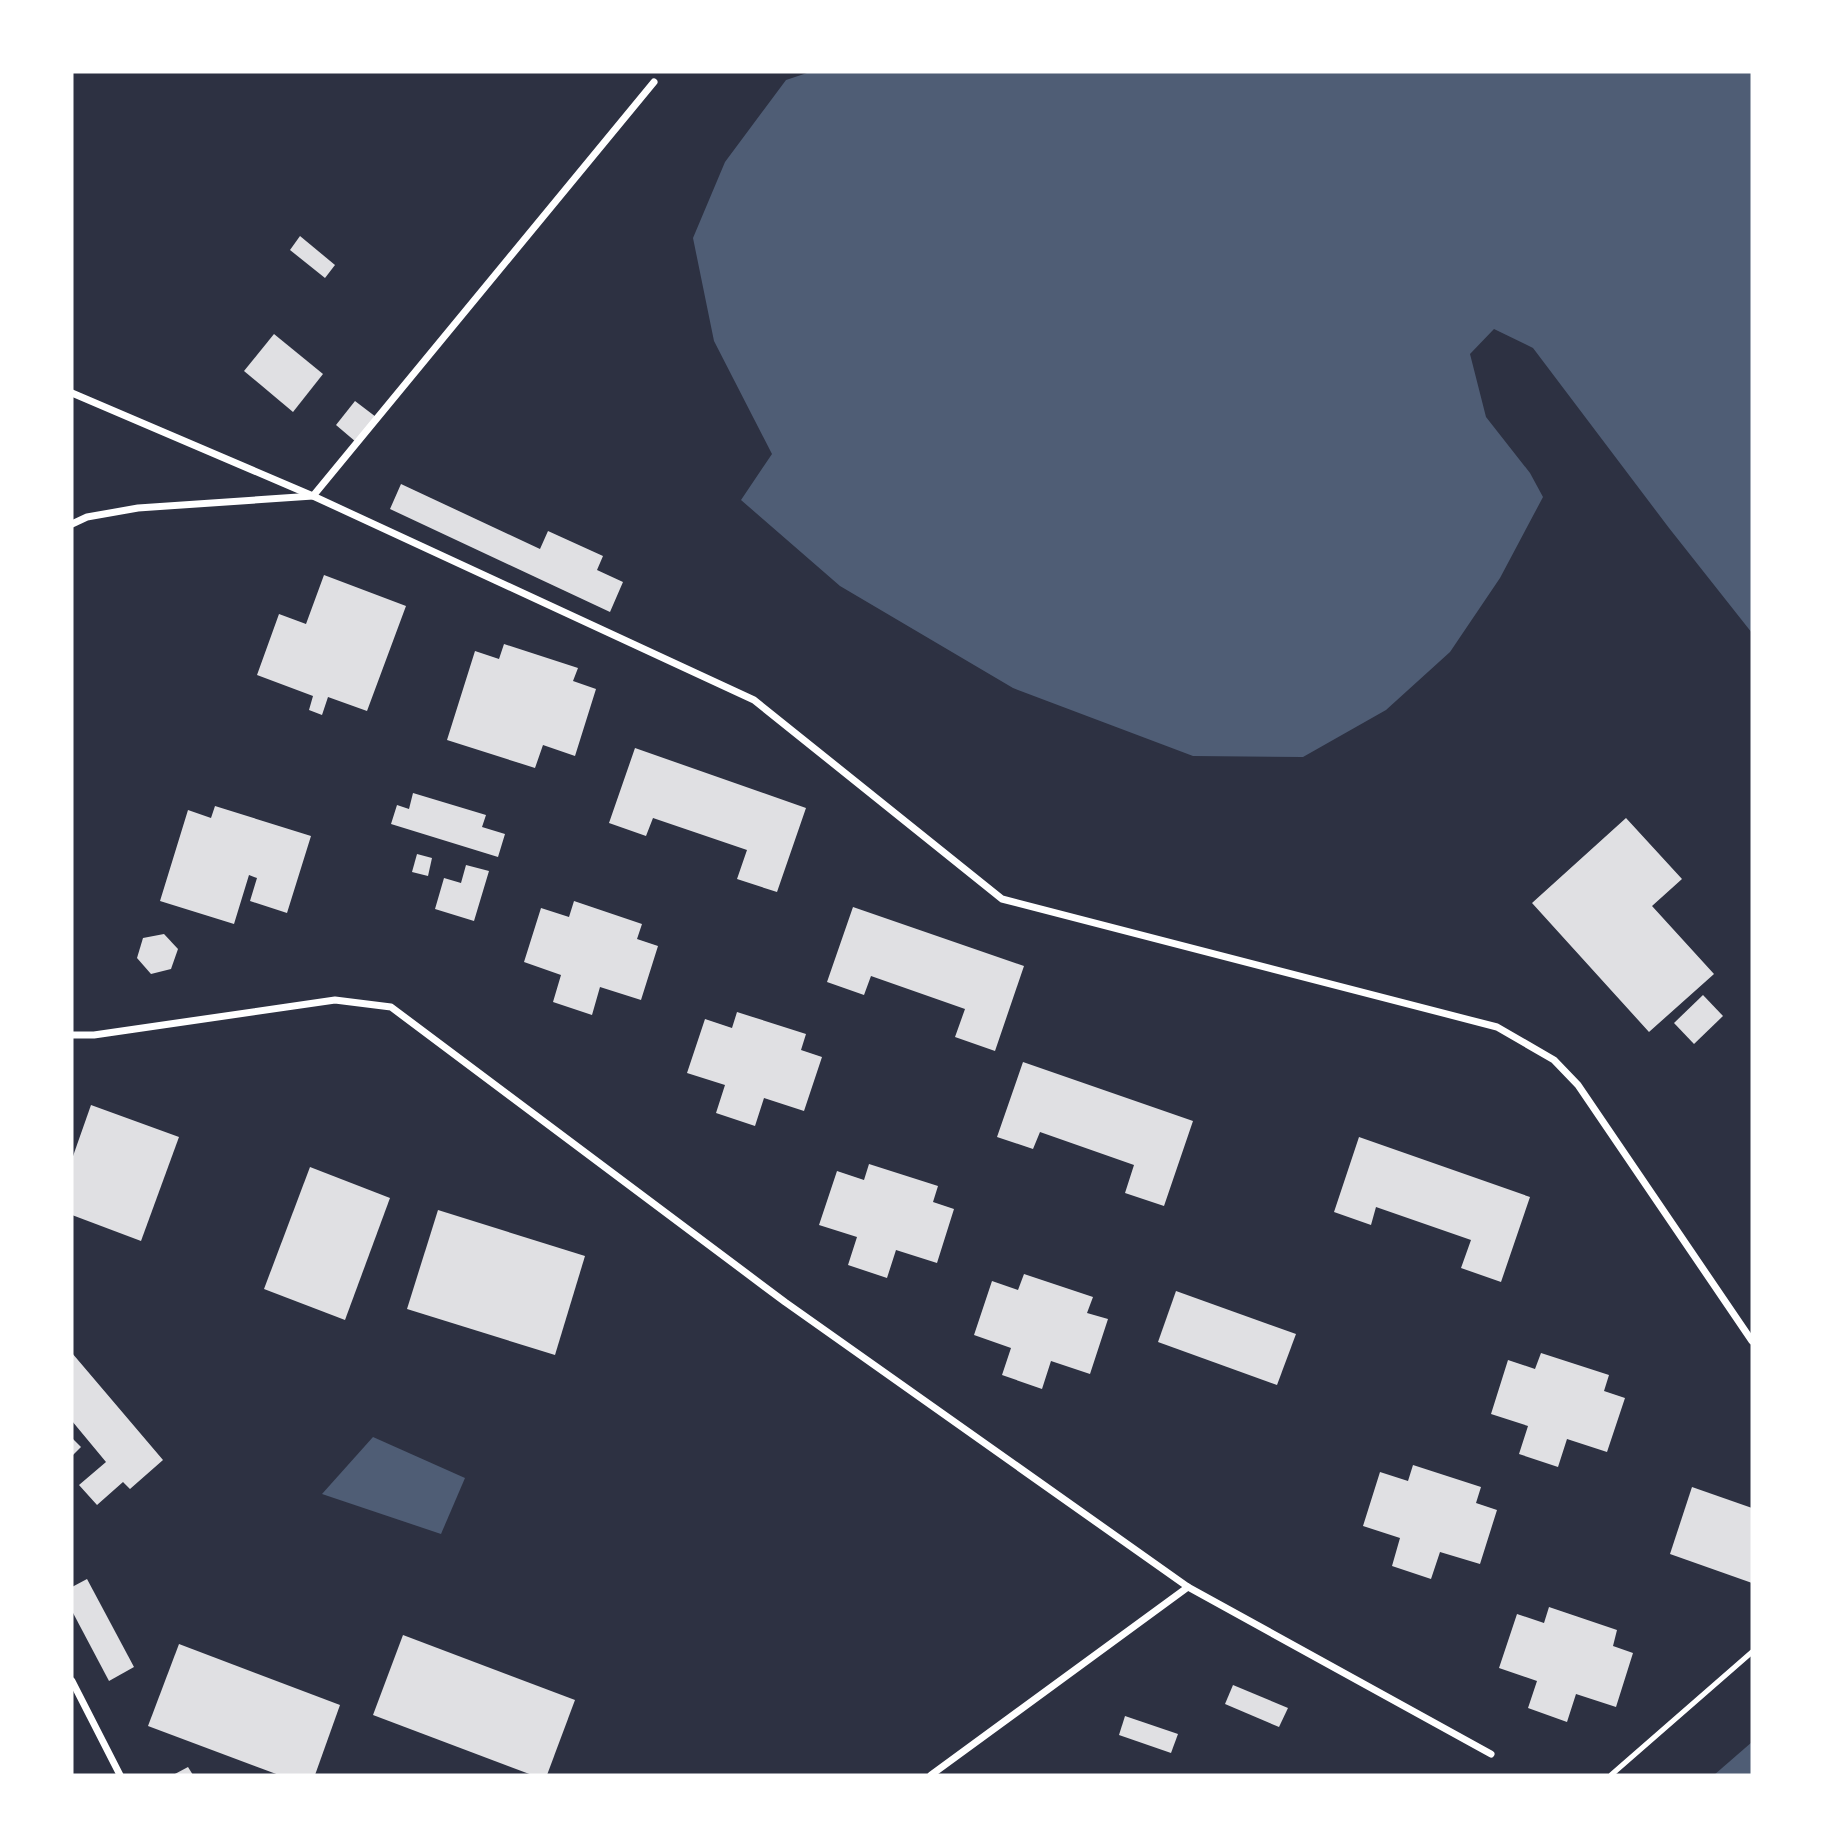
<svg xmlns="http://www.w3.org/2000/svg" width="1824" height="1847" font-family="'DM Sans',sans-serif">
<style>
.water{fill:#4f5d75}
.building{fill:#e0e0e3}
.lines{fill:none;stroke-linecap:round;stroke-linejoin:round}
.service{stroke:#fff;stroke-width:5}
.minor{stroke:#fff;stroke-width:7}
</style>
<rect width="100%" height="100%" fill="#2d3142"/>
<g class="water">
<polygon points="810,72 1752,72 1752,633 1669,528 1533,348 1494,329 1470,354 1486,417 1530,473 1543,497 1500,578 1450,652 1386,710 1303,757 1193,756 1013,688 840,586 741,500 772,454 714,341 693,238 725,162 786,80"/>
<polygon points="373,1437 465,1478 441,1534 322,1494"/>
<polygon points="1752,1742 1752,1775 1714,1775"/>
</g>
<g class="building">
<polygon points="300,236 335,265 325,278 290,250"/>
<polygon points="274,334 323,374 293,412 244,371"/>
<polygon points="355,401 376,417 356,442 336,425"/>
<polygon points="401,484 540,549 548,531 603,556 597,570 623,582 610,612 390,509"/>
<polygon points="324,575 406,606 367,711 328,697 322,715 309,710 313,696 257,675 279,614 306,624"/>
<polygon points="504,644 578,668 573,681 596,689 575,756 543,745 535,768 447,740 475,651 499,659"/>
<polygon points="635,748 806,808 777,892 737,879 747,850 653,818 646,836 609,823"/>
<polygon points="413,793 486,815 482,827 505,834 498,857 391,824 397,805 409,809"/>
<polygon points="215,806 311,836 287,913 250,901 257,878 249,875 234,924 160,901 188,810 211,818"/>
<polygon points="1626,818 1682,879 1652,906 1714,974 1649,1032 1532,903"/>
<polygon points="417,854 432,858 428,876 412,872"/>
<polygon points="466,865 489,871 474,921 435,909 444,878 461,883"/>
<polygon points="574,901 642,924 637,939 658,946 641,1000 600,987 592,1015 553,1002 561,975 524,962 541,908 569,917"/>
<polygon points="853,907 1024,966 995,1051 955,1037 965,1009 871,976 864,995 827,982"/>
<polygon points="164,934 178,949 171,969 151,974 137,958 143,938"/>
<polygon points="1703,995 1723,1016 1694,1044 1674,1023"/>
<polygon points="737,1012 806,1034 801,1050 822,1057 804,1111 764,1098 755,1126 716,1113 725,1085 687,1073 705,1019 732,1028"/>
<polygon points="1023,1062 1193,1121 1164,1206 1125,1193 1134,1165 1040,1132 1033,1149 997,1137"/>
<polygon points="91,1105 179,1137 141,1241 72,1215 72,1159"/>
<polygon points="1359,1137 1530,1197 1501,1282 1461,1268 1471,1240 1376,1207 1371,1225 1334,1212"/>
<polygon points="869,1164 938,1186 933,1202 954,1209 937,1263 896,1250 887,1278 848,1265 857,1237 819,1225 837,1171 864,1180"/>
<polygon points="310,1167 390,1198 345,1320 264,1289"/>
<polygon points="438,1210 585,1256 555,1355 407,1309"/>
<polygon points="1024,1274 1093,1297 1087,1313 1108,1319 1090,1374 1051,1361 1042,1389 1002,1375 1011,1348 974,1335 992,1281 1018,1290"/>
<polygon points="1176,1291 1296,1334 1277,1385 1158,1342"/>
<polygon points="72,1353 163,1460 130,1489 123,1482 97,1505 79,1485 106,1462 72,1421"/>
<polygon points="1541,1353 1609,1375 1604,1391 1625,1398 1607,1452 1567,1439 1558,1467 1519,1454 1528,1426 1491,1414 1508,1360 1535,1369"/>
<polygon points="72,1438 81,1447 72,1456"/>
<polygon points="1413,1465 1481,1487 1476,1503 1497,1510 1480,1564 1440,1552 1431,1579 1392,1566 1400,1538 1363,1526 1380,1472 1408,1481"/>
<polygon points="1692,1487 1752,1508 1752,1583 1670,1554"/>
<polygon points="87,1579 134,1667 109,1681 72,1611 72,1587"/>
<polygon points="1549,1607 1617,1630 1613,1646 1633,1653 1616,1707 1576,1694 1567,1722 1528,1708 1537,1681 1499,1668 1517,1614 1544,1623"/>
<polygon points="403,1635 575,1700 547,1775 532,1775 373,1715"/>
<polygon points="179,1644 340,1705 315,1775 279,1775 148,1726"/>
<polygon points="1233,1685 1288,1708 1279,1727 1225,1704"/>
<polygon points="1125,1716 1178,1734 1171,1753 1119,1735"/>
<polygon points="188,1767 193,1775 173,1775"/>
</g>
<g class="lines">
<polyline class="service" points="1611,1775 1752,1652"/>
<g class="minor">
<polyline points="72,393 313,496 754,700 1002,899 1497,1027 1554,1060 1578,1085 1752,1341"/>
<polyline points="72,524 87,517 138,508 313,496 654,82"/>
<polyline points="72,1035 94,1035 335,1000 391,1007 785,1302 1188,1587 1491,1754"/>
<polyline points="72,1681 120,1775"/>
<polyline points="931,1775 1188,1587"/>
</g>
</g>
<rect width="1824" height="1847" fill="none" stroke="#ffffff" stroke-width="147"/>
</svg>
